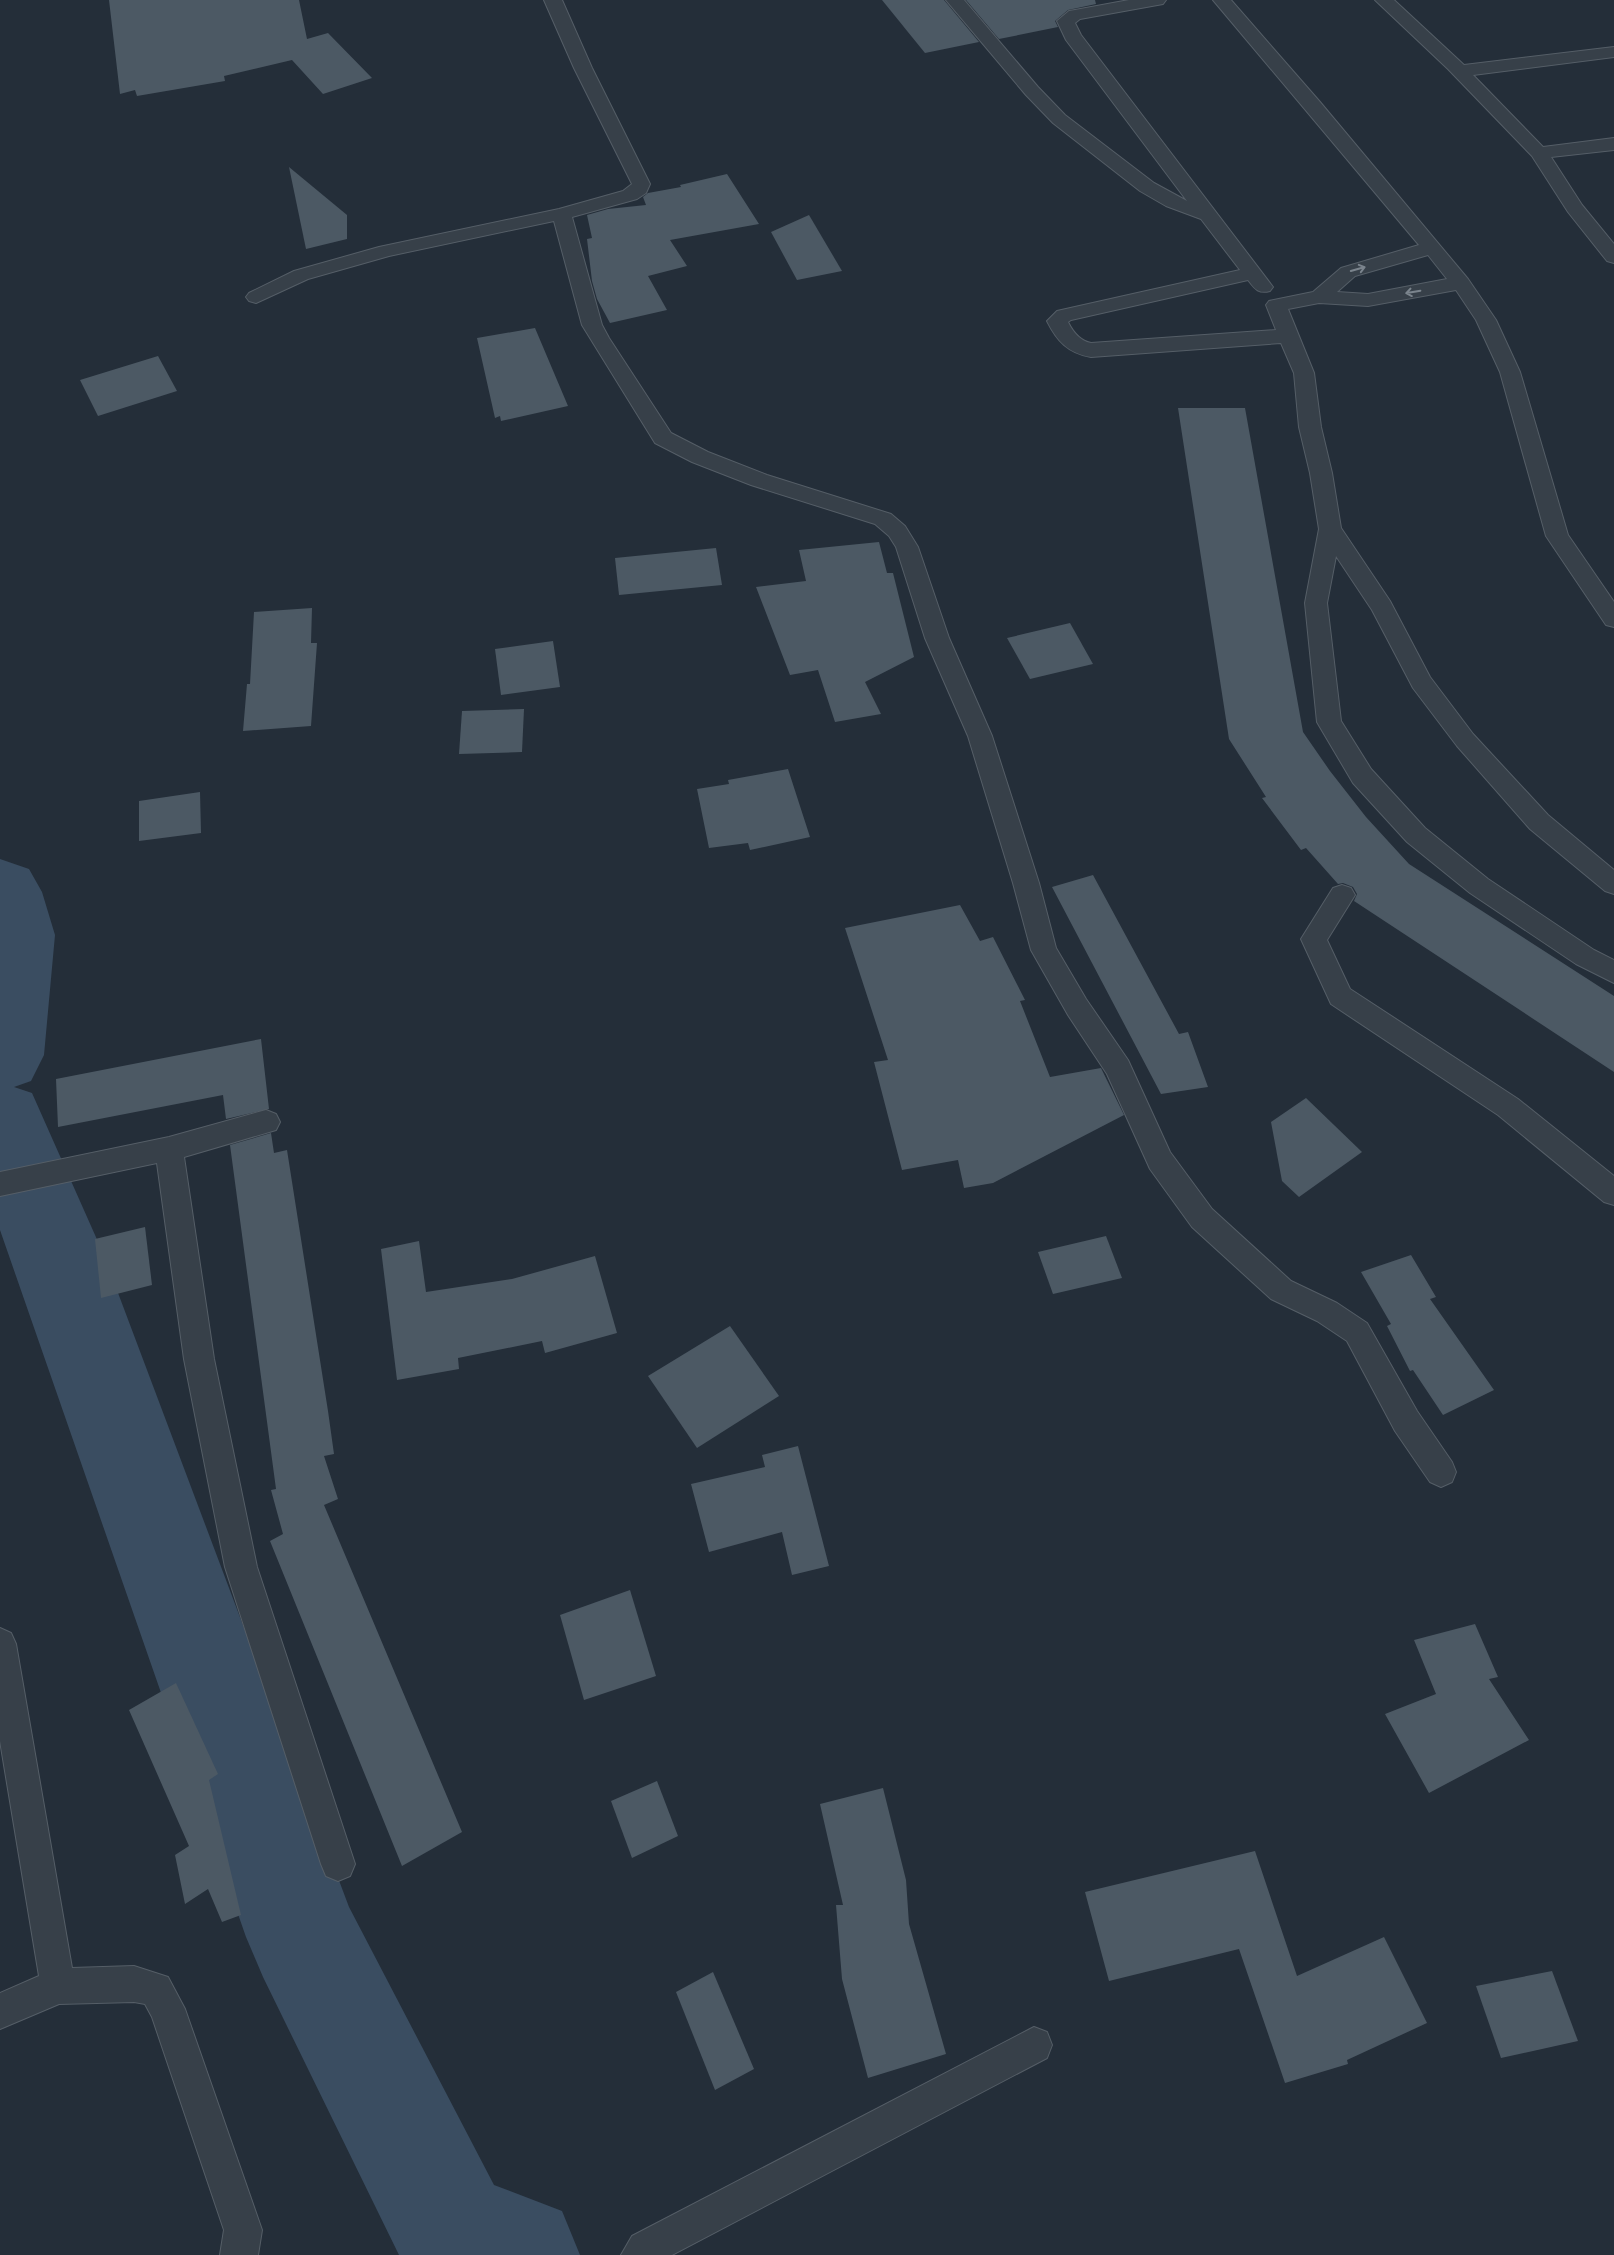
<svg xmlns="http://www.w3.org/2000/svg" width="1614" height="2255" font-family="Poppins,sans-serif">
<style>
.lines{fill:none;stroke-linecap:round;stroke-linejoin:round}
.river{fill:#3a4d61;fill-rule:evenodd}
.building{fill:#4c5964}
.street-casing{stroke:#555e67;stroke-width:2}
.street{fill:#374049;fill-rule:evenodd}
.oneway{stroke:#7b848d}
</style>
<rect width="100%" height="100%" fill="#242e39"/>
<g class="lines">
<polygon class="river" points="0,859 29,869 42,892 55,935 44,1055 31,1081 14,1087 32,1093 103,1253 349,1907 494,2185 562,2211 580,2255 399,2255 263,1977 246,1937 0,1230"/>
</g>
<g class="building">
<polygon points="109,0 299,0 307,39 328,33 372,78 323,94 292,60 224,76 225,81 137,96 135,90 120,94"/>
<polygon points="882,0 944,0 979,42 925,53"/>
<polygon points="966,0 1095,0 1096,4 1068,10 1055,21 1058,27 999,39"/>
<polygon points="289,167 347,215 347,239 306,249"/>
<polygon points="727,174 759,224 670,240 687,266 648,276 667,310 610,323 597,299 592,281 587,239 592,238 587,215 608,209 646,205 643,197 648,193 681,187 680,185"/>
<polygon points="809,215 842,271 797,280 771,232"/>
<polygon points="535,328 568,406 501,421 500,416 495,418 477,338"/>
<polygon points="158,356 177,391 98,416 80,380"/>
<polygon points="1178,408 1245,408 1303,732 1330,771 1366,817 1409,864 1614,996 1614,1072 1354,901 1357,894 1353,887 1343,883 1338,884 1306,848 1301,850 1262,798 1266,797 1229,739"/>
<polygon points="879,542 887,573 893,573 914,657 865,682 881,714 835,722 818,670 790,675 756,587 806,581 799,550"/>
<polygon points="716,548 722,585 619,595 615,558"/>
<polygon points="312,608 311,643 317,643 311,726 243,731 247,684 250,684 254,612"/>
<polygon points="1070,623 1093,664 1030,679 1007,638"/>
<polygon points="553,641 560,687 501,695 495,649"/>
<polygon points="524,709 522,752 459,754 462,711"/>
<polygon points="788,769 810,837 750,850 748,843 709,848 697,789 729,784 728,780"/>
<polygon points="200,792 201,833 139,841 139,801"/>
<polygon points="1093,875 1179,1034 1188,1032 1208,1087 1161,1094 1052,887"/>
<polygon points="960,905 980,941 993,937 1025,1000 1020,1001 1050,1077 1101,1068 1124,1115 993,1183 964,1188 958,1160 902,1170 874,1062 888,1060 845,928"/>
<polygon points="261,1039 269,1109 226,1119 223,1095 58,1127 56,1079"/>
<polygon points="1306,1098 1362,1152 1299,1197 1282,1181 1271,1122"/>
<polygon points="271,1133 274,1153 287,1150 328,1411 334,1454 324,1456 338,1499 324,1505 462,1832 402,1866 270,1541 283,1534 271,1490 276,1489 230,1145"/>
<polygon points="145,1227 152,1285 101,1298 95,1239"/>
<polygon points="1106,1236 1122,1278 1053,1294 1038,1252"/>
<polygon points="419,1241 426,1292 512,1279 595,1256 617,1333 545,1353 542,1341 458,1358 459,1369 397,1380 381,1249"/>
<polygon points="1411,1255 1436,1297 1430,1299 1494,1390 1443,1415 1413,1370 1410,1371 1387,1326 1391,1324 1361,1272"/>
<polygon points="730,1326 779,1396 697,1448 648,1376"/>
<polygon points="798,1446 829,1566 792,1575 782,1532 709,1552 691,1484 765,1467 762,1455"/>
<polygon points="630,1590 656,1676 584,1700 560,1615"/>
<polygon points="1475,1624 1498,1677 1489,1679 1529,1740 1429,1793 1385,1714 1436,1694 1414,1640"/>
<polygon points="176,1683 218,1774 209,1780 241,1915 222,1922 208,1889 185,1904 175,1855 189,1846 129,1710"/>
<polygon points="657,1781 678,1836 632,1858 611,1801"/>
<polygon points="883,1788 906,1880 909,1924 946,2054 868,2078 842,1979 836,1905 843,1905 820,1804"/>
<polygon points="1255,1851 1297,1976 1384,1937 1427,2023 1347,2060 1348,2064 1285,2083 1239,1949 1109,1981 1085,1892"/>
<polygon points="1552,1971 1578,2041 1501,2058 1476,1986"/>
<polygon points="713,1972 754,2069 715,2090 676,1992"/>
</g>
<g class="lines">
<defs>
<g id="street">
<polygon points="544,0 562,0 592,68 650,184 646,193 637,199 572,217 602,325 609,338 671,433 708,452 767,475 891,514 905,526 918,547 949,638 992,736 1039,883 1056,948 1086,999 1128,1060 1170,1152 1212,1209 1291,1281 1337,1303 1367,1323 1417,1411 1452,1462 1456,1472 1452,1482 1441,1487 1430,1482 1395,1431 1347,1341 1317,1321 1271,1299 1192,1227 1150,1169 1107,1074 1068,1015 1031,950 1013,883 968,736 925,638 896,547 889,536 875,524 751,485 692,462 655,443 582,325 554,221 389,256 308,279 256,303 249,301 246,297 249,293 294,271 379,247 559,209 623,191 632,184 574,68"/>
<path d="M946,0H964L1038,87L1065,115L1154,183L1187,201L1066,40L1057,21L1069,11L1075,10L1129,0H1166L1163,4L1080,19L1075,23L1081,35L1273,287L1270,291C1258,294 1255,289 1248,280L1071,320L1068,322C1073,332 1080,341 1091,343L1276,330L1266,305L1269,301L1313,292L1341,268L1419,245L1213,0H1231L1320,102L1468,279L1496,320L1520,372L1568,535L1614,602V627L1606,625L1546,536L1500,372L1476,320L1456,290L1368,306L1319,303L1288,309L1314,373L1321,427L1332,473L1341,528L1390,601L1430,677L1473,734L1548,815L1614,870V894L1605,891L1530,829L1457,746L1413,688L1372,610L1336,556L1327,603L1341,721L1371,769L1425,828L1488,879L1594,950L1614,960V983L1576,964L1470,893L1407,842L1353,783L1317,722L1305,603L1319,529L1310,473L1299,427L1294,373L1281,343L1091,357C1068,353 1057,341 1047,321L1057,311L1240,270L1201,219L1166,206L1140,191L1053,123L1026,95ZM1428,255L1447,279L1368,294L1337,292L1355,276Z"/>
<polygon points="1375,0 1394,0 1464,65 1614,47 1614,57 1473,75 1543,147 1614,138 1614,150 1551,157 1582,205 1614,244 1614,263 1607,261 1568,212 1532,156 1448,69"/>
<polygon points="1342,885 1351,888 1355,895 1327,940 1350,989 1518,1099 1614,1176 1614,1205 1604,1202 1498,1115 1331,1004 1301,939 1333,888"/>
<polygon points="266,1110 276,1114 280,1122 276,1130 184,1157 214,1359 257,1567 355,1864 350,1876 338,1881 326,1876 321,1864 225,1567 184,1359 157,1163 0,1196 0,1172 169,1137"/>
<polygon points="0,1628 11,1633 16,1644 72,1968 134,1966 168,1977 185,2009 262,2230 258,2255 220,2255 224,2230 152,2017 145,2004 134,2002 59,2004 0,2029 0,1993 39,1976 0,1741"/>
<polygon points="1034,2027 1047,2032 1052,2045 1047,2058 672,2255 621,2255 632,2236"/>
</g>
</defs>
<use href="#street" class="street-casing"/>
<use href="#street" class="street"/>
</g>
<defs><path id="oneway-shaft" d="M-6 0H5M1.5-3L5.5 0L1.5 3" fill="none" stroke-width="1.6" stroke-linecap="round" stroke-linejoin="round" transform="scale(1.25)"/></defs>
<g class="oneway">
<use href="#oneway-shaft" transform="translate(1358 269) rotate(-16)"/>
<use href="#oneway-shaft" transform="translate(1413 292) rotate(170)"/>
</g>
</svg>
